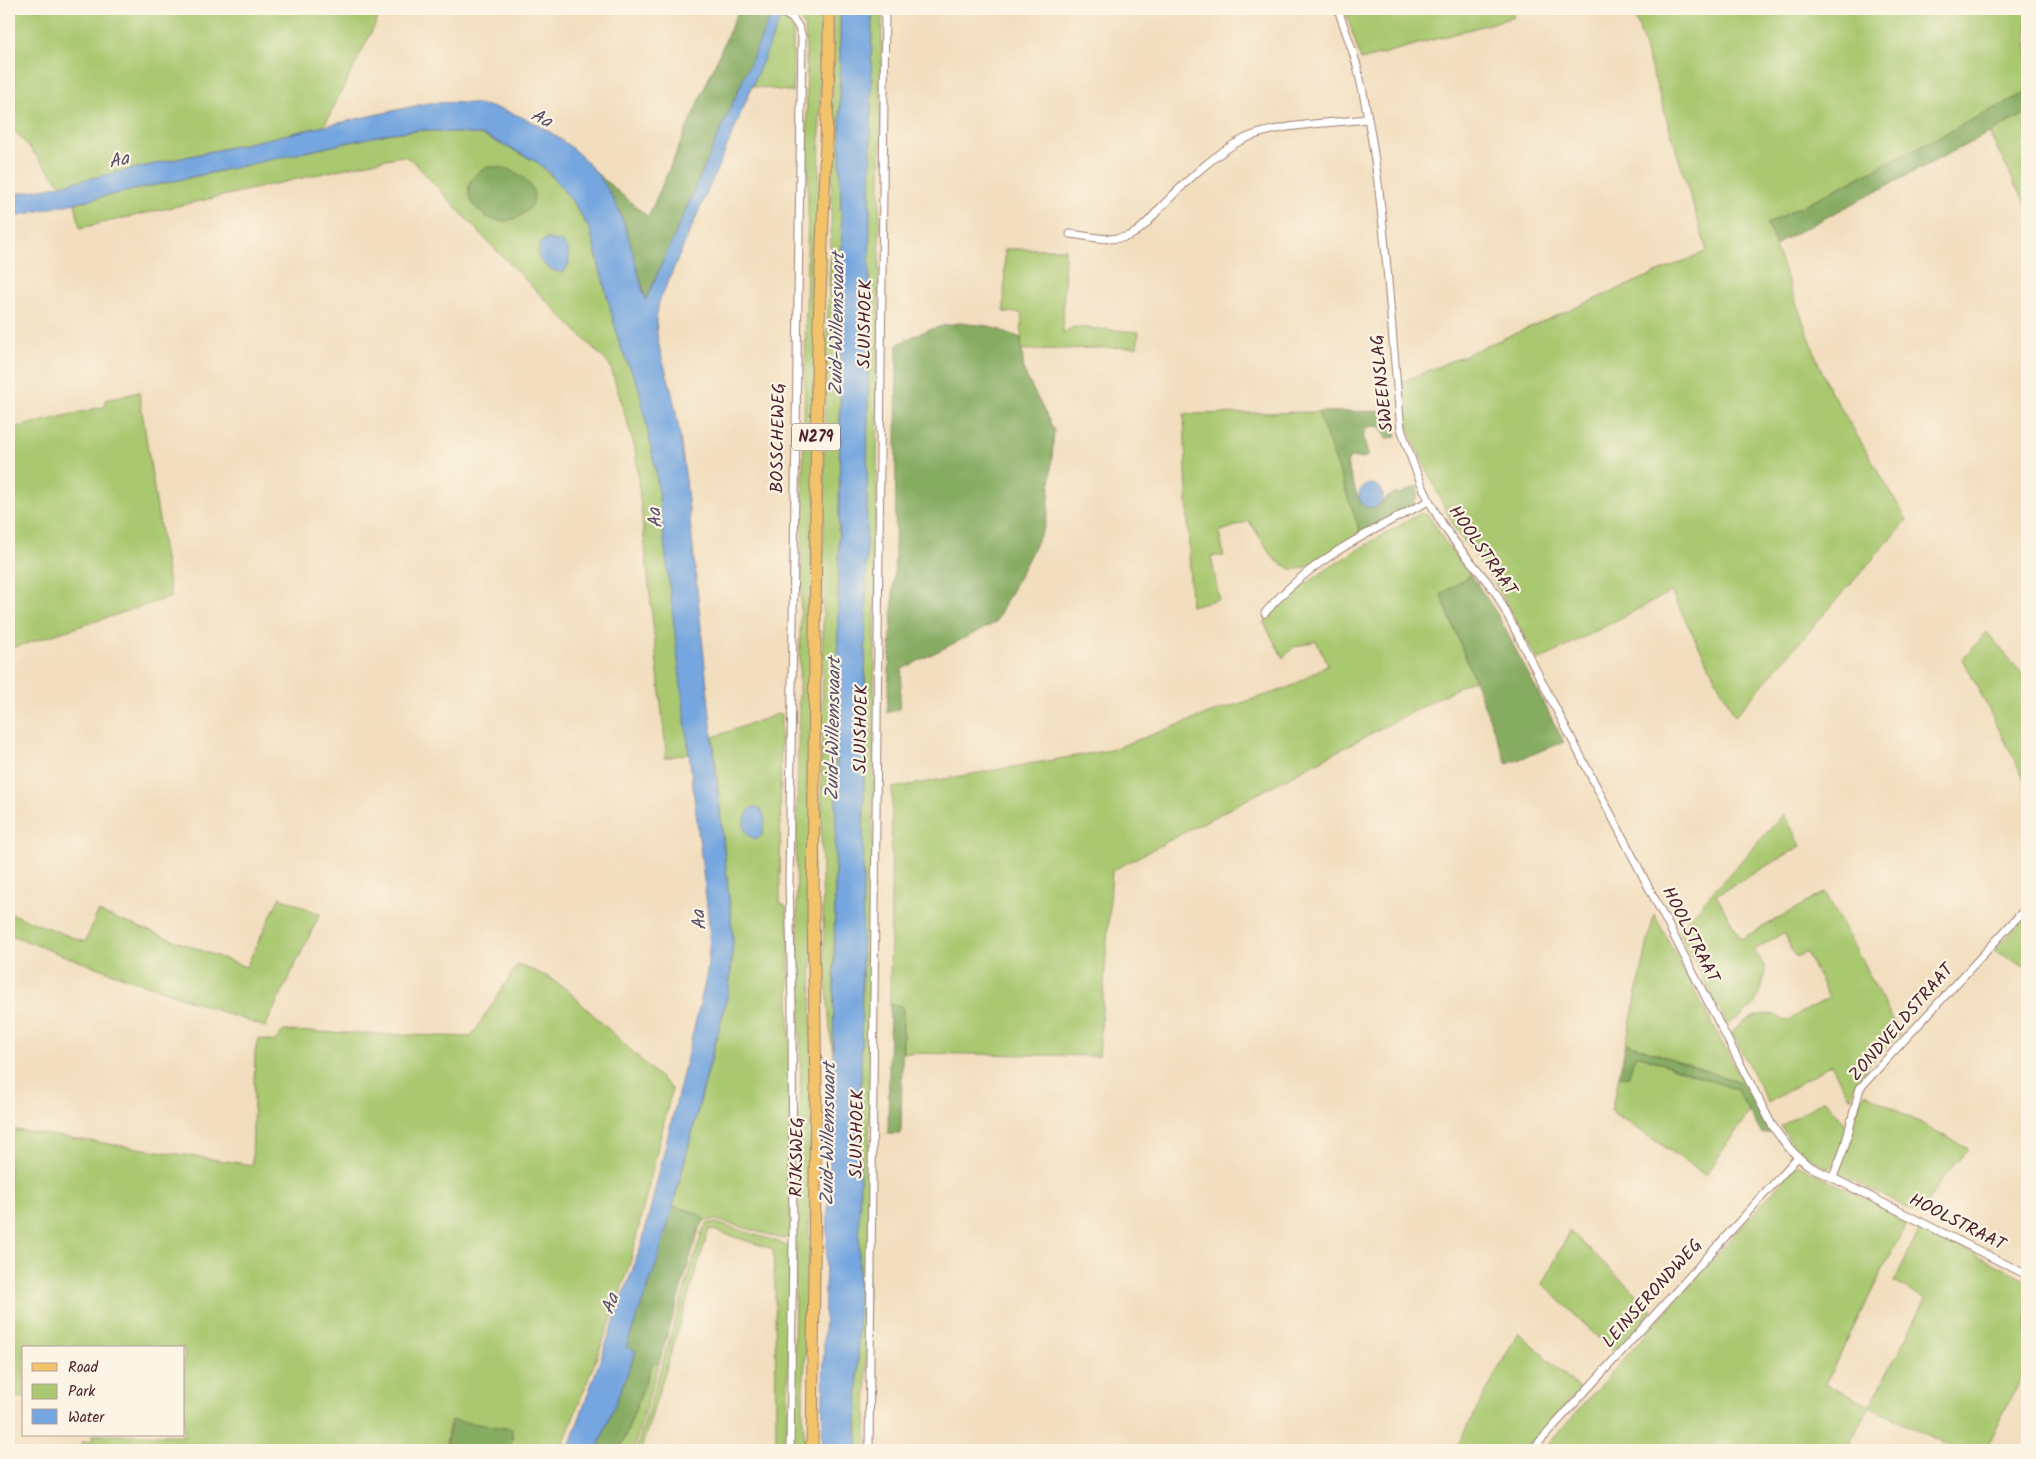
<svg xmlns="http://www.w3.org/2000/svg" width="2036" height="1459" font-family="Kalam,sans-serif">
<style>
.green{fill:#a9c870;stroke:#7a744e}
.forest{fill:#86ac62;stroke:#686646}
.water{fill:#74a6df;stroke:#5f6285}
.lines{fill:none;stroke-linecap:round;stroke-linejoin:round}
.minor-casing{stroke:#9e7e74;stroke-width:9}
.primary-casing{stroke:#9e7e74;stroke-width:13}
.minor{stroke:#fff;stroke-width:7}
.primary{stroke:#f2c36a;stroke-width:11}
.labels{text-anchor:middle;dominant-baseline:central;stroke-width:4.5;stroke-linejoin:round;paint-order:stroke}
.shield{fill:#fcf5e5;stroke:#7f5f63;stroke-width:1}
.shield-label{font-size:16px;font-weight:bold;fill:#4a1f2b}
.street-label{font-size:18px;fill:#4a1f2b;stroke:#fcf5e5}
.water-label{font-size:19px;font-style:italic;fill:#594e6a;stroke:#fcf5e5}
</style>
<rect width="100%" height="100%" fill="#fcf5e5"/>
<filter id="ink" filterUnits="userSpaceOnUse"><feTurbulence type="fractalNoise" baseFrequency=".02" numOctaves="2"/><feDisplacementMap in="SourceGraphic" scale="10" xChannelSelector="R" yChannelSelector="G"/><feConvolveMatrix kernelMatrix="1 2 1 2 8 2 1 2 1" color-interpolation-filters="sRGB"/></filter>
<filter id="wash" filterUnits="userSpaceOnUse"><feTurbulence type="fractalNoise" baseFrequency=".0096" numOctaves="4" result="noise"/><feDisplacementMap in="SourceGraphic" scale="20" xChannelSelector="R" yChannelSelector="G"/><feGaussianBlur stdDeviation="1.12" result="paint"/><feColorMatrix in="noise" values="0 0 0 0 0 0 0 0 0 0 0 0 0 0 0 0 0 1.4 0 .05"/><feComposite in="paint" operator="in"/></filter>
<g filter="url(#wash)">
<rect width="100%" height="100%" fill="#f2debe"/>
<g class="green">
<polygon points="9,9 383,9 324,126 61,185 9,124"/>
<path d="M782,9H821L809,1260L806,1352L803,1388V1420L806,1450H795L793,1431L797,1146L801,1090L796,859L808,207L806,44C805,21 803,19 782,9Z"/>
<polygon points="833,9 840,9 840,167 842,249 833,1052 831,1041 824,957 821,835 825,385 831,236"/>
<polygon points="872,9 882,9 866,1450 857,1450"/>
<polygon points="1345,9 1510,9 1514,17 1361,60"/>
<path d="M1633,9H2027V92L1767,224L1826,383L1907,520L1735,716L1671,592L1538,661L1491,576L1455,529L1413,441C1406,422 1404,402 1402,382L1707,251Z"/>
<polygon points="780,17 790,24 793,30 793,92 751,86"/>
<polygon points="2027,113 2027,207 1989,133"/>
<polygon points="423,130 482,135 537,162 561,186 575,205 590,230 620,346 639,388 646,418 656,474 691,753 664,758 666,752 635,448 610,365 488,242 412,160 403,156 386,159 80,228 75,203 391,133"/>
<polygon points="1005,249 1065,249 1063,333 1074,327 1139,332 1137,347 1021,350 1022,313 1004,312"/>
<polygon points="139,392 171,597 9,649 9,429 106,406 105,400"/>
<polygon points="1318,412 1361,534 1306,567 1293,570 1275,560 1249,521 1219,532 1224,556 1211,556 1219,599 1191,606 1184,414"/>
<path d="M1421,513L1429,515L1446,544L1471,575L1441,595L1474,679L1112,871L1099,1056L903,1053V1010L896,1005L890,1004L892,788L1110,750L1225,708L1279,691L1294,685L1328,664L1316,641L1294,647L1283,658L1264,623C1272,609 1285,601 1297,591C1335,561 1378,538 1421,513Z"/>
<polygon points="1987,632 2027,680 2027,784 1963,659"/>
<path d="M781,713L780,902L786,907L789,940L790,1236L783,1239L717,1220H705C698,1211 684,1209 673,1206L720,1026L729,989L732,963L733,939L730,906L713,737Z"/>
<path d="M1784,814L1801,846L1716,895L1741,939L1825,892L1900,1033C1883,1051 1856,1072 1851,1098L1845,1091L1831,1064L1768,1103L1732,1033C1741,1021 1759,1011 1775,1015C1779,1017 1782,1020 1786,1021L1829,998L1806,952L1796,957L1783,933L1754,950C1757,955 1762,961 1764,966C1766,971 1764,977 1763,982C1759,1004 1747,1014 1727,1024L1678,930Z"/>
<polygon points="280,897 320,914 265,1027 51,951 9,934 9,913 85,942 98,912 246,967"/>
<polygon points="1654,914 1744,1084 1626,1043"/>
<polygon points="2027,915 2027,967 1994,951"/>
<polygon points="518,964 548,977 566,989 672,1089 630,1263 611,1320 561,1450 542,1450 542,1449 511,1450 510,1445 513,1436 450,1421 445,1450 81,1450 81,1442 92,1441 92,1435 184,1435 184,1348 24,1348 24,1398 9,1396 9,1129 252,1165 255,1052 258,1038 274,1042 283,1031 471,1037"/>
<polygon points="1635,1054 1737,1090 1749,1112 1706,1175 1611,1111 1619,1076 1628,1077"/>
<path d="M1865,1093L1969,1149C1947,1171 1935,1187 1921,1215L1842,1175L1840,1168L1859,1104Z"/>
<polygon points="1825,1099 1847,1126 1835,1164 1827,1168 1795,1151 1781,1126"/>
<polygon points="1797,1164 1908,1220 1825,1384 1870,1406 1926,1299 1894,1282 1921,1227 2027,1280 2027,1366 1985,1450 1957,1450 1870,1407 1846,1450 1543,1450"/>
<polygon points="708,1223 716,1223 779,1242 790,1248 787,1450 776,1450 775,1292 773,1249 709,1229 641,1450 636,1450 703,1229"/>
<polygon points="1570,1231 1653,1310 1614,1353 1543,1284"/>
<polygon points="1518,1332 1580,1389 1524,1450 1455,1450"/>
<polygon points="653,1363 659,1363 633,1450 620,1450"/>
</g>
<g class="forest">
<polygon points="739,9 762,9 772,14 646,300 627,233 619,210 595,172 647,216 649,215"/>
<polygon points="2027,92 2027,113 1781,241 1777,246 1767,224"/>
<path d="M488,167C518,163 556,197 518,217C484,235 444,184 488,167Z"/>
<path d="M961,323L989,326L1021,338L1024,372L1054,430L1048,513L1044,528L995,623L902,669L899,709L887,713L895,555L897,345C916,333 939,325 961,323Z"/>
<path d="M1390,411L1397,437L1387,438L1380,427C1356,422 1365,442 1368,455L1363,459L1350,457L1347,464L1358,498L1374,507L1394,493L1400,494L1417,486L1418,494L1413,504L1361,534L1318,412Z"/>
<polygon points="1471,575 1497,614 1564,742 1507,764 1441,594"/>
<polygon points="890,1004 901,1006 903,1010 901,1134 888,1134"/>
<polygon points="1626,1043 1744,1084 1770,1133 1761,1133 1737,1090 1636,1054 1628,1077 1619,1076"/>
<polygon points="673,1206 698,1214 705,1220 699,1229 659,1363 652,1364 620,1450 601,1450 598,1447 636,1351 626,1347 657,1262"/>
<polygon points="452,1420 512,1429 511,1450 445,1450"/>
</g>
<g class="water">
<path d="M774,9H782L779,22L731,137L659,302C651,335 663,357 671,389C678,419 682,450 686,481L733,939L729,989L673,1206L657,1262L626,1347L636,1351L598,1447L601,1450H568L642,1243L704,987C709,965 710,946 709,923L656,473L639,388L620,346L590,230L575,205L548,171L537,162L500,143L482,135L423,130L391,133L20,215L9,216V195L52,187L428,103C450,102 471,102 492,107C545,120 597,159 618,209C627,229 632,250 638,271C640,280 642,291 646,300Z"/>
<polygon points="840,9 872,9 859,1259 857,1450 822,1450 825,1290 833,1076 842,249 840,167"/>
<path d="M547,239L562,242L568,249L569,264L564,272C553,273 543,266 538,256L540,243Z"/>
<circle cx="1371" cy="496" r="12"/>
<path d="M754,806L762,811L765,820L762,835L756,839C739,834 742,815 754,806Z"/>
</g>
</g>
<g filter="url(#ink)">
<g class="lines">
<defs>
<g id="minor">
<path d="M774,9C791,17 797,18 802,37L789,882L792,1005L793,1243L790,1450"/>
<path d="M1338,9C1344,28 1352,47 1357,66C1386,185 1388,307 1401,428C1413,466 1428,506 1452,538C1466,557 1482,574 1496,593L1772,1125C1783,1142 1794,1156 1811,1167L2027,1275"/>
<path d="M1070,234C1089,236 1113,243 1131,235C1144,229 1154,214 1164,204C1186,182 1216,152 1244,139C1276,124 1332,123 1368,119"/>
<path d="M1265,613C1308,561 1370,531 1429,501"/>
<polyline points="1833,1177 1844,1149 1860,1088 2027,907"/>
<polyline points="869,1450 885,9"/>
<polyline points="1532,1450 1797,1158"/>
</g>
<polyline id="primary" points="812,1450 816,1089 813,912 817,374 829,64 829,9"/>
</defs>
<use href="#minor" class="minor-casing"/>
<use href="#primary" class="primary-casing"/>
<use href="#minor" class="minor"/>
<use href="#primary" class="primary"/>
</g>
</g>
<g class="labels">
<rect class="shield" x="792" y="423.5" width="48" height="27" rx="4"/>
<g class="shield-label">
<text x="816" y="437">N279</text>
</g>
<g class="street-label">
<text transform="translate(866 324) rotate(-89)">SLUISHOEK</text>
<text transform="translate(1383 383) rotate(-96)">SWEENSLAG</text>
<text transform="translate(779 438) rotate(-89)">BOSSCHEWEG</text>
<text transform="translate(1482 551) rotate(55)">HOOLSTRAAT</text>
<text transform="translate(862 729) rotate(-89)">SLUISHOEK</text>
<text transform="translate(1690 935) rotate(63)">HOOLSTRAAT</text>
<text transform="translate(1902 1023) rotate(-49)">ZONDVELDSTRAAT</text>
<text transform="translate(858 1134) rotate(-89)">SLUISHOEK</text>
<text transform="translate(798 1157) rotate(-89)">RIJKSWEG</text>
<text transform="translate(1957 1223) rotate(27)">HOOLSTRAAT</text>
<text transform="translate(1653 1294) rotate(-48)">LEINSERONDWEG</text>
</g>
<g class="water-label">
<text transform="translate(541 119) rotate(27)">Aa</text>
<text transform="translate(119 161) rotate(-12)">Aa</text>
<text transform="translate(838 324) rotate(-89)">Zuid-Willemsvaart</text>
<text transform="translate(656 518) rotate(-96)">Aa</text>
<text transform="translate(834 729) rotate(-89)">Zuid-Willemsvaart</text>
<text transform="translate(700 920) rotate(-96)">Aa</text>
<text transform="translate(829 1134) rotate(-89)">Zuid-Willemsvaart</text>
<text transform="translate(611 1304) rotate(-71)">Aa</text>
</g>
</g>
<rect width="2036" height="1459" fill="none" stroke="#fcf5e5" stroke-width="30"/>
<rect x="22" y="1346" width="162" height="90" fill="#fcf5e5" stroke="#b59f9b"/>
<rect x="32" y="1363" width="25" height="8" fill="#f2c36a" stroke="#b59f9b"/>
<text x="68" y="1372" font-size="15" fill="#4a1f2b">Road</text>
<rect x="32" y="1384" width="25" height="15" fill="#a9c870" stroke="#b59f9b"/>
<text x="68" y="1396" font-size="15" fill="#4a1f2b">Park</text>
<rect x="32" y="1409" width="25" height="15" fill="#74a6df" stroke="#b59f9b"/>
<text x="68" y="1422" font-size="15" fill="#4a1f2b">Water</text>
</svg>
